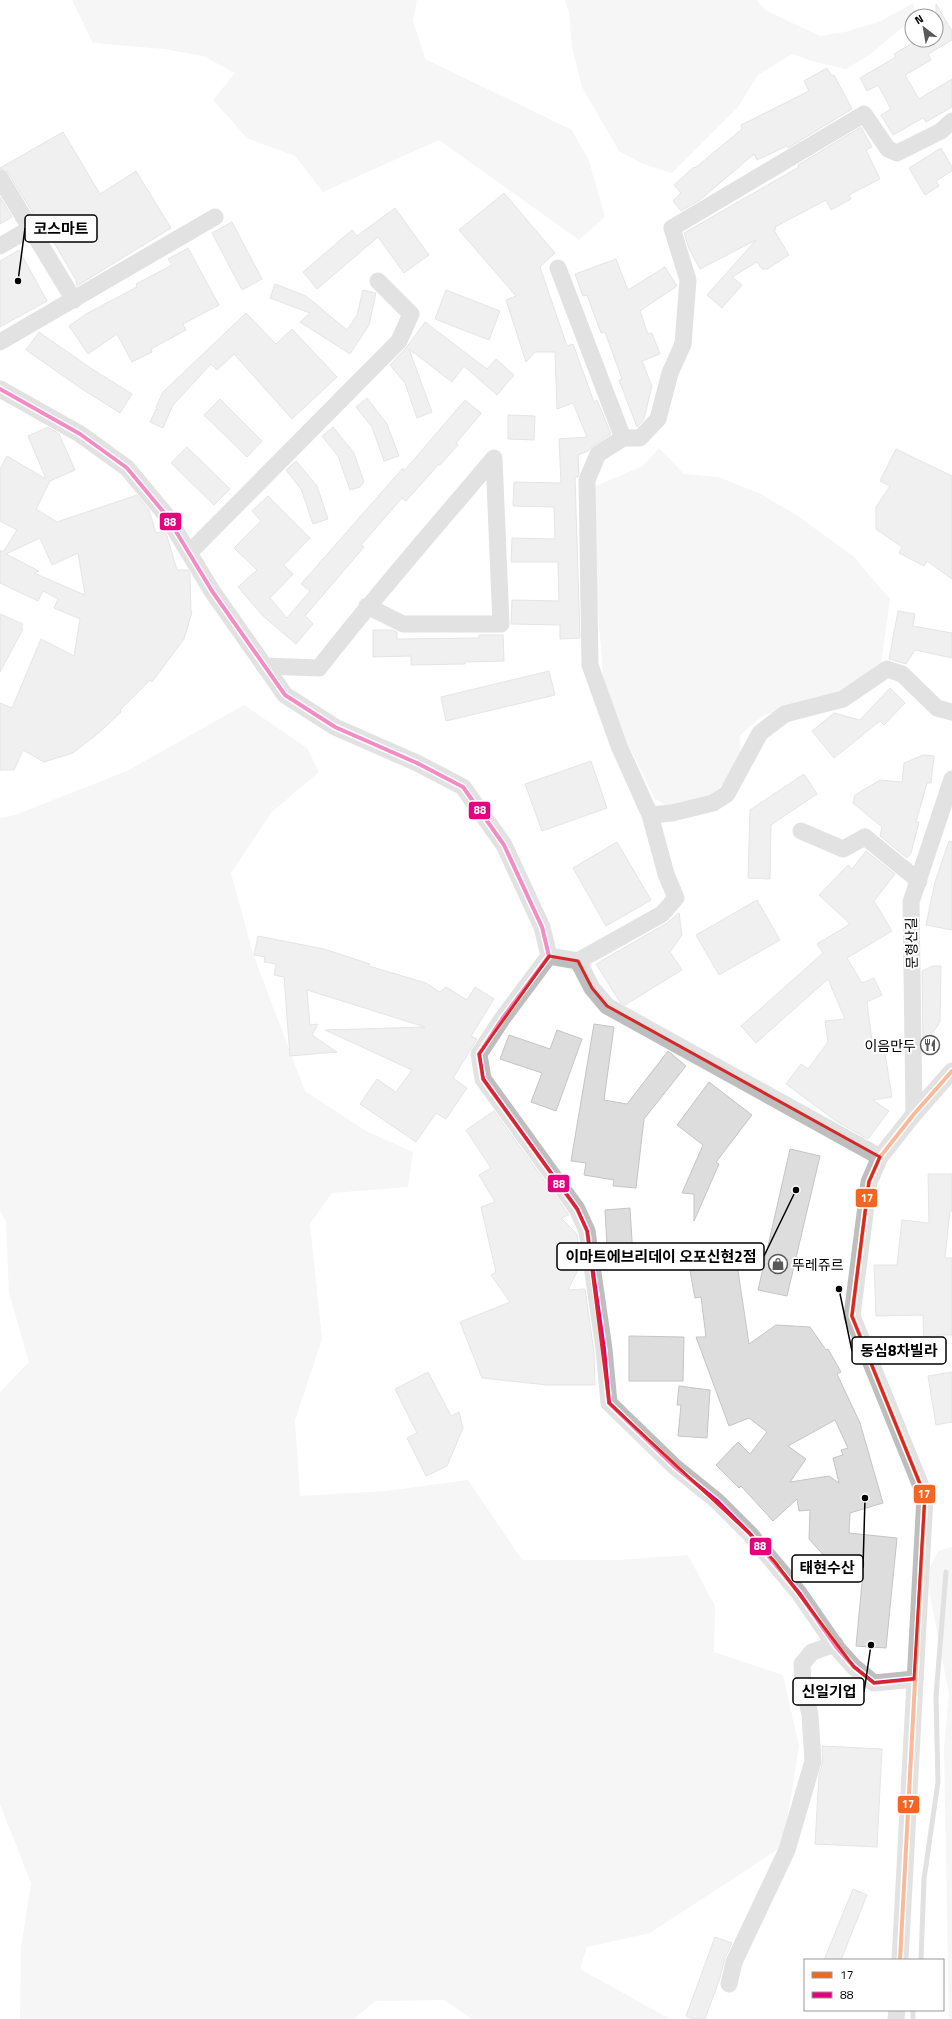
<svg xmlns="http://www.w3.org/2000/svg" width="952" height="2019" font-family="'Titillium Web','Noto Sans KR',sans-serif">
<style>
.green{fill:#eaeaea}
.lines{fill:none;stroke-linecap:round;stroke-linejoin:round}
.stream{stroke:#bcbcbc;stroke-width:5}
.building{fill:#ddd;stroke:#c5c5c5;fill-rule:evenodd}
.minor{stroke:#bebebe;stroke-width:17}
.bus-1-casing{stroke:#fff;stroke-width:7}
.bus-2-casing{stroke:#fff;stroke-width:7}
.bus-1{stroke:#f26522;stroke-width:4}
.bus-2{stroke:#e5007d;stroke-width:4}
.marked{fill:none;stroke:#d62828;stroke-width:3;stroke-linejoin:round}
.labels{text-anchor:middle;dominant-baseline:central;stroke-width:4;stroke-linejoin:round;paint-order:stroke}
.street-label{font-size:14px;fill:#000;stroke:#fff}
.poi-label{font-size:14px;fill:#000;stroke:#fff;text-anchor:end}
.leader{fill:none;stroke:#000;stroke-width:1.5}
.callout-dot{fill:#000;stroke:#fff;stroke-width:1.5}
.callout{fill:#fff;stroke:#000;stroke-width:1.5}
.callout-label{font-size:15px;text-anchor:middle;font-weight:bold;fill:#000}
.line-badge{stroke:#fff;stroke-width:1.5}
.badge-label{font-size:11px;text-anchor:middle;font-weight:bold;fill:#fff}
</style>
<rect width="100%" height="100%" fill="#fff"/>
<g class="green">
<polygon points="72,0 417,0 413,20 425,59 572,130 589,161 605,217 579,240 439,140 323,192 295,156 247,138 213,100 235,73 203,56 164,49 93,43"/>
<polygon points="565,0 757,0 765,10 820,36 845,32 881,21 913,3 916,16 912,16 912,19 872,53 846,69 815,62 792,54 758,75 738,107 672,173 643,164 619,151 582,87 572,47 569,12"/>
<polygon points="659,448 684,474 718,477 759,493 795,514 853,556 890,599 880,672 845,689 798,707 764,715 740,735 741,767 698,808 676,811 655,799 605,698 595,577 596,486 643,466"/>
<polygon points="244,705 307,748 319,772 271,813 231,873 253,954 305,1091 366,1131 413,1152 408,1187 332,1193 310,1224 322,1339 295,1420 300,1496 386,1491 468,1480 522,1560 619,1560 688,1555 715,1606 714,1652 783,1675 799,1746 783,1846 650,1933 587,1947 580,1969 670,2019 472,2019 444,2000 375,2001 354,2019 20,2019 21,1948 31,1883 0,1804 0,1392 29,1362 9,1293 6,1222 0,1211 0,818 15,815 127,771"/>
<polygon points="952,1547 952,2019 949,2019 944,1748 949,1694 926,1575 938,1551"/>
</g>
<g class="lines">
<g class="stream">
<polyline points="921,1960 924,1879 938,1782 936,1696 946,1572"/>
<polyline points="913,2019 913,2010"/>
</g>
</g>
<g class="building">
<polygon points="936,4 952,31 952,40 928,54 931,60 905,75 919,99 952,79 952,107 926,122 923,118 893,135 881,115 891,109 878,85 867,91 860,78 896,57 894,54 918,40 936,40"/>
<polygon points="827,68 832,76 834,75 852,109 788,148 787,146 757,160 754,154 700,200 681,211 673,201 681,193 674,185 694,167 695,168 742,129 741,125 809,91 804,81"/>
<polygon points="861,127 872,147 866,150 880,179 849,195 851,199 831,210 826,200 775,227 776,229 774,230 789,255 767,269 762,269 757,262 732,277 742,285 722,308 707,295 756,240 700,269 689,249 684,233 799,167 798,165"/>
<polygon points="63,132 100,194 136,171 171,228 77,286 76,280 39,217 36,218 8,173 0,168"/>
<polygon points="941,148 952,167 952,171 936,181 939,186 925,195 909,168"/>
<polygon points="504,193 555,253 540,267 567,346 573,344 594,402 597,400 611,434 593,446 588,451 578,455 579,473 578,477 575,477 580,638 560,639 560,625 511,624 512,600 559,601 558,562 511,562 512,538 555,539 554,507 513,506 514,482 561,483 559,439 587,437 573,403 557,409 555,352 535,352 526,362 506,300 516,296 459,230"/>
<polygon points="0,197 12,217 0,224"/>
<polygon points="395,208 429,255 404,273 378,237 317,289 303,272 352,230 357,236"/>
<polygon points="232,222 262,279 242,290 212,233"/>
<polygon points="188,248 219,305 183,324 186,330 151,349 152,352 132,362 117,334 88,354 69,326 86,314 137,287 136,284 172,265 168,259"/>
<polygon points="19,250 47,301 0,327 0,261"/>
<polygon points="616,259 628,290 665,267 677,286 640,311 648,334 652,333 660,354 642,361 652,386 644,419 637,427 619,380 622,379 605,332 601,333 587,295 583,296 575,274"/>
<polygon points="275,284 306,296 347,330 357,315 363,290 376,293 369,325 350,354 300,322 310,313 270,298"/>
<polygon points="446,290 500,311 489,340 435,319"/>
<polygon points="246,313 276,344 292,329 337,377 292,419 234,354 217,370 211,364 173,405 163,428 150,422 156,409 158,410 156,407 163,392"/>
<polygon points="425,322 487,369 496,359 514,375 497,395 464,366 452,382 409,349 432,412 417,418 405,383 390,365 406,348"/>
<polygon points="39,332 92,369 132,394 120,413 82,389 26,350"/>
<polygon points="367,398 387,424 399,456 384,461 372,427 356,407"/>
<polygon points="220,399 262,441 247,457 204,415"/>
<polygon points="465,400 481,413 480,415 456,443 458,445 440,465 439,464 406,501 402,498 361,545 364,547 305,616 313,624 296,644 262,615 238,587 257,570 234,548 261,521 252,511 268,496 310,538 284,565 293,574 270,598 287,618 310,591 301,584 403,468 404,471"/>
<polygon points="508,415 535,416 534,440 508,439"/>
<path d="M48,427L59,434L75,470L50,481L36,509L57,522L137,495L149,510L156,533L164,531L167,536L177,570H188L190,575L191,612H192L184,639L152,682L150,680L120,710L121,712L101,731L73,753L44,762L23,750L14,770H0V703L12,708L41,639L74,656L80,619L54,608L58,599L43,591L38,601L0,583V550L3,552L17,530L0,521V469L7,456L46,479L28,436ZM40,538L52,565L78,553L85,595L34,573L39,571L6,554Z"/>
<polygon points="333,427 354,453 364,482 360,487 350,490 338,456 322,436"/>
<polygon points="187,447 230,489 214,505 171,463"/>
<polygon points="896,449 952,476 952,579 927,561 924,566 899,553 902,547 876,529 876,507 890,486 880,481"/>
<polygon points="296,461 317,486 328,519 313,524 301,489 286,470"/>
<polygon points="898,611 915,614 913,626 952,633 952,658 915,650 906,664 889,659"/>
<polygon points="0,614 23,624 21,628 23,629 0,672"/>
<polygon points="373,630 392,630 397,632 397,639 479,638 479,635 503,635 504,661 465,662 465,664 411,665 411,656 373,657"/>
<polygon points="549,671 555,695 446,721 441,697"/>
<polygon points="890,688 905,703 884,725 880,721 834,758 812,731 834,713 860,720"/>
<polygon points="923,755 934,756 931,783 927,783 916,822 919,822 911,853 907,858 880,836 882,827 853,803 855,795 880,780 902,782 904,763"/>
<polygon points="591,761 607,808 542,831 525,784"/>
<polygon points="804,774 817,794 771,825 770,879 748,878 750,810"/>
<polygon points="949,841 952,842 952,930 926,925 935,882"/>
<polygon points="617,842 651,900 606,926 573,868"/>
<polygon points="866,851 895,874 874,901 892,931 847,958 862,983 874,978 882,995 867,1002 873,1049 884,1047 892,1097 873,1100 889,1111 868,1139 836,1121 786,1084 801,1064 808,1069 828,1042 825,1021 845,1019 828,979 756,1043 741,1026 823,953 817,944 850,924 819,895 848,865 852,869"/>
<polygon points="757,900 780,940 719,975 696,935"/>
<polygon points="679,913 682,935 670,952 682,970 625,1005 620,1002 596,964 667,923"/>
<polygon points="258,936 324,949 370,964 369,966 426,983 440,992 446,987 467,1000 475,987 494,999 471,1036 477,1039 453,1078 467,1088 446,1119 436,1113 416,1142 360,1104 377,1079 396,1092 412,1070 325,1030 425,1027 307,990 310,1025 318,1024 312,1035 337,1052 290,1056 284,977 274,975 276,964 264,962 265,957 254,955"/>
<polygon points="933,966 941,966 940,1022 927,1041 923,1040 922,971"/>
<polygon points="594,1024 614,1027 604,1100 627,1104 668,1051 686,1066 644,1119 636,1188 613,1186 614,1180 584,1175 586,1163 571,1161"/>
<polygon points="557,1030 582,1039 556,1111 531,1102 542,1073 500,1059 509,1035 550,1049"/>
<polygon points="709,1082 752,1115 716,1162 719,1164 694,1221 694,1194 682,1193 703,1145 677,1125"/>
<polygon points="494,1111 569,1215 561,1218 577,1234 581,1263 568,1290 585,1289 594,1352 595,1385 547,1385 482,1378 460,1322 510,1302 491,1275 496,1272 481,1207 495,1202 479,1175 491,1168 466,1130"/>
<polygon points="790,1149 820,1156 787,1296 758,1290"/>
<polygon points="928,1174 952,1174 952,1211 950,1211 945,1258 952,1258 952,1335 937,1335 937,1347 924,1347 923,1315 876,1316 874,1265 897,1265 902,1220 929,1223"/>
<polygon points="630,1208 633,1257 608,1265 605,1210"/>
<path d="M734,1244L749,1344L776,1325L810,1327L826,1350L828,1349L841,1372L837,1374L860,1423L883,1503L850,1513L849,1533L897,1538L886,1648L856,1646L864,1562L829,1561L809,1539L810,1510L799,1511L797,1499L773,1521L741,1486L739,1488L716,1465L738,1442L750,1454L767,1432L749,1418L729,1426L696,1337H706L701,1297L695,1298L690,1271L715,1267L717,1247ZM835,1420L848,1448L841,1450L843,1455L833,1458L839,1483L829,1476L790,1482L806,1459L788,1446Z"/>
<polygon points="629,1336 684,1337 683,1381 629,1381"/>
<polygon points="428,1372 451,1416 459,1412 463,1428 447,1466 426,1476 407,1438 417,1433 395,1389"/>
<polygon points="952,1372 952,1422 936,1425 928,1376"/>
<polygon points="679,1386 710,1390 707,1438 678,1436 681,1405 677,1405"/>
<polygon points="822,1746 882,1749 877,1847 815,1844 819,1775 823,1761"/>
<polygon points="853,1889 867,1895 841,1960 824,1960"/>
<polygon points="715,1937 732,1943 725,1958 719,1981 705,2019 694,2019 686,2016"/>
</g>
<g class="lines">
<g class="minor">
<polyline points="0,178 74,300"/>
<polyline points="0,246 31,228"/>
<polyline points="558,268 623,438 640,438 658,419 670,373 683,344 688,280 672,228 864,114 888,149 897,153 941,131 952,121"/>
<polyline points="0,342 215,217"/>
<polyline points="0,389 80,434 127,468 166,515 212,591 285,695 335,727 417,763 463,787 504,845 542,927 549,956 502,1019 479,1054 483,1079 577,1209 587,1231 604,1349 609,1403 675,1467 717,1501 750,1534 799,1593 837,1648 854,1667 874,1683 914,1679"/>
<polyline points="189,553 399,341 411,314 378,281"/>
<path d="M264,666L319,668C375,596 435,528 494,458L501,624H403L367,606"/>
<polyline points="650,815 672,813 713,803 727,794 760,733 785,714 843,699 887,669 902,674 937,708 952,712"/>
<polyline points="801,831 843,849 865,837 919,881"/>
<polyline points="549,956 578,961 662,914 676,898 666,874 650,815 619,746 590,665 587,480 598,454 623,438"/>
<polyline points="578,961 592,988 607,1006 880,1157"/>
<polyline points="914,1114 911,902 952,779"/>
<polyline points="900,1960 925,1496 852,1316 869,1182 880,1157 914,1114 952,1071"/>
<polyline points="729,1984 734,1962 787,1850 813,1761 810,1715 803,1683 802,1664 812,1652 835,1644"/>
<polyline points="896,2019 897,2010"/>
</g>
<defs>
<polyline id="bus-1" points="900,1960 925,1496 852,1316 869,1182 880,1157 914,1114 952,1071"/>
<polyline id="bus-2" points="0,389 80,434 127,468 166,515 212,591 285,695 335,727 417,763 463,787 504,845 542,927 549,956 502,1019 479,1054 483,1079 577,1209 587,1231 604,1349 609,1403 675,1467 717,1501 750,1534 799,1593 837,1648 854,1667 874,1683 914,1679"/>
</defs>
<use href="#bus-1" class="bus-1-casing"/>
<use href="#bus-2" class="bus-2-casing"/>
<use href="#bus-1" class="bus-1"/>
<use href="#bus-2" class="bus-2"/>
</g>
<path d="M0 0H952V2019H0ZM549,956L578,961L592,988L607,1006L880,1157L869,1182L852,1316L925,1496L914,1679L874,1683L854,1667L775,1562L750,1534L609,1403L587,1231L577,1209L483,1079L479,1054Z" fill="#fff" fill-opacity=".55" fill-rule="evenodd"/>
<path class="marked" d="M549,956L578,961L592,988L607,1006L880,1157L869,1182L852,1316L925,1496L914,1679L874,1683L854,1667L775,1562L750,1534L609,1403L587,1231L577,1209L483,1079L479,1054Z"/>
<defs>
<symbol id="restaurant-ring" viewBox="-11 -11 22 22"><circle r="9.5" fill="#fff" stroke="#595959" stroke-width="1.5"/><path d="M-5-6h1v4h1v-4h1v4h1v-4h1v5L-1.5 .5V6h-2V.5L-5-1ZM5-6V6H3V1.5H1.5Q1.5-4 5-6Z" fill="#595959"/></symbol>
<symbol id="shop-ring" viewBox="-11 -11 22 22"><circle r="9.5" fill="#fff" stroke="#595959" stroke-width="1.5"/><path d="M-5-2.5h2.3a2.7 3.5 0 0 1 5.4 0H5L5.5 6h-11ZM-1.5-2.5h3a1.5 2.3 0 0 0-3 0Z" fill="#595959"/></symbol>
</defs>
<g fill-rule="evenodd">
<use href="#restaurant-ring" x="919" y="1034" width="22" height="22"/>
<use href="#shop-ring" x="767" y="1253" width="22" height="22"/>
</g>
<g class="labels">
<g class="street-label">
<text transform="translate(911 943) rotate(-91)">문형산길</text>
</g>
<g class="poi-label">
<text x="916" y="1045">이음만두</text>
<text x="792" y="1264" text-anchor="start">뚜레쥬르</text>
</g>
</g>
<path class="leader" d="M18 281L25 228M796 1190L764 1256M839 1289L852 1351M865 1498L863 1568M871 1645L864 1692"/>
<g class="callout-dot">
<circle cx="18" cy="281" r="4"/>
<circle cx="796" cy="1190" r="4"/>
<circle cx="839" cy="1289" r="4"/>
<circle cx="865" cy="1498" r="4"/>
<circle cx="871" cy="1645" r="4"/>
</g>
<g class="callout">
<rect x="25" y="215" width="72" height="27" rx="4"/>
<rect x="557" y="1243" width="207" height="27" rx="4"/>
<rect x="852" y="1337" width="94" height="27" rx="4"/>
<rect x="792" y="1555" width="71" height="27" rx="4"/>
<rect x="793" y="1678" width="71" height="27" rx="4"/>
</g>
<g class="callout-label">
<text x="61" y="234">코스마트</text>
<text x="661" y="1262">이마트에브리데이 오포신현2점</text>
<text x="899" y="1356">동심8차빌라</text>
<text x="827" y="1573">태현수산</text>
<text x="829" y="1697">신일기업</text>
</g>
<g class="line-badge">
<rect x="159" y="512" width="23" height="19" rx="4" fill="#e5007d"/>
<rect x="468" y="801" width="23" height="19" rx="4" fill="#e5007d"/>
<rect x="547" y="1174" width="23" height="19" rx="4" fill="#e5007d"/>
<rect x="855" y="1188" width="23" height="20" rx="4" fill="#f26522"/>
<rect x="913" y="1484" width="23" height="20" rx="4" fill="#f26522"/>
<rect x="749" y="1537" width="23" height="19" rx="4" fill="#e5007d"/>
<rect x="897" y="1795" width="23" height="19" rx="4" fill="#f26522"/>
</g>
<g class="badge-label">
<text x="170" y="526">88</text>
<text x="480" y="814">88</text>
<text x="559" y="1188">88</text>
<text x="867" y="1202">17</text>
<text x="924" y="1498">17</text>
<text x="760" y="1550">88</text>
<text x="908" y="1808">17</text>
</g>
<rect x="804" y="1959" width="140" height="52" fill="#ffffff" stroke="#999999"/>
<rect x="812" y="1972" width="20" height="6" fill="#f26522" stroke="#999999"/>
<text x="840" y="1979" font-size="12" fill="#000000">17</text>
<rect x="812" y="1992" width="20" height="6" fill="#e5007d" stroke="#999999"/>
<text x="840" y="1999" font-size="12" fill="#000000">88</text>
<g transform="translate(924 28) rotate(329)"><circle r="19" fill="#ffffff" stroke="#999999"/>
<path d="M0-3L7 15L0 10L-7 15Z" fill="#595959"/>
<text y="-6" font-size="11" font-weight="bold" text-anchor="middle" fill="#000000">N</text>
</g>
</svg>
